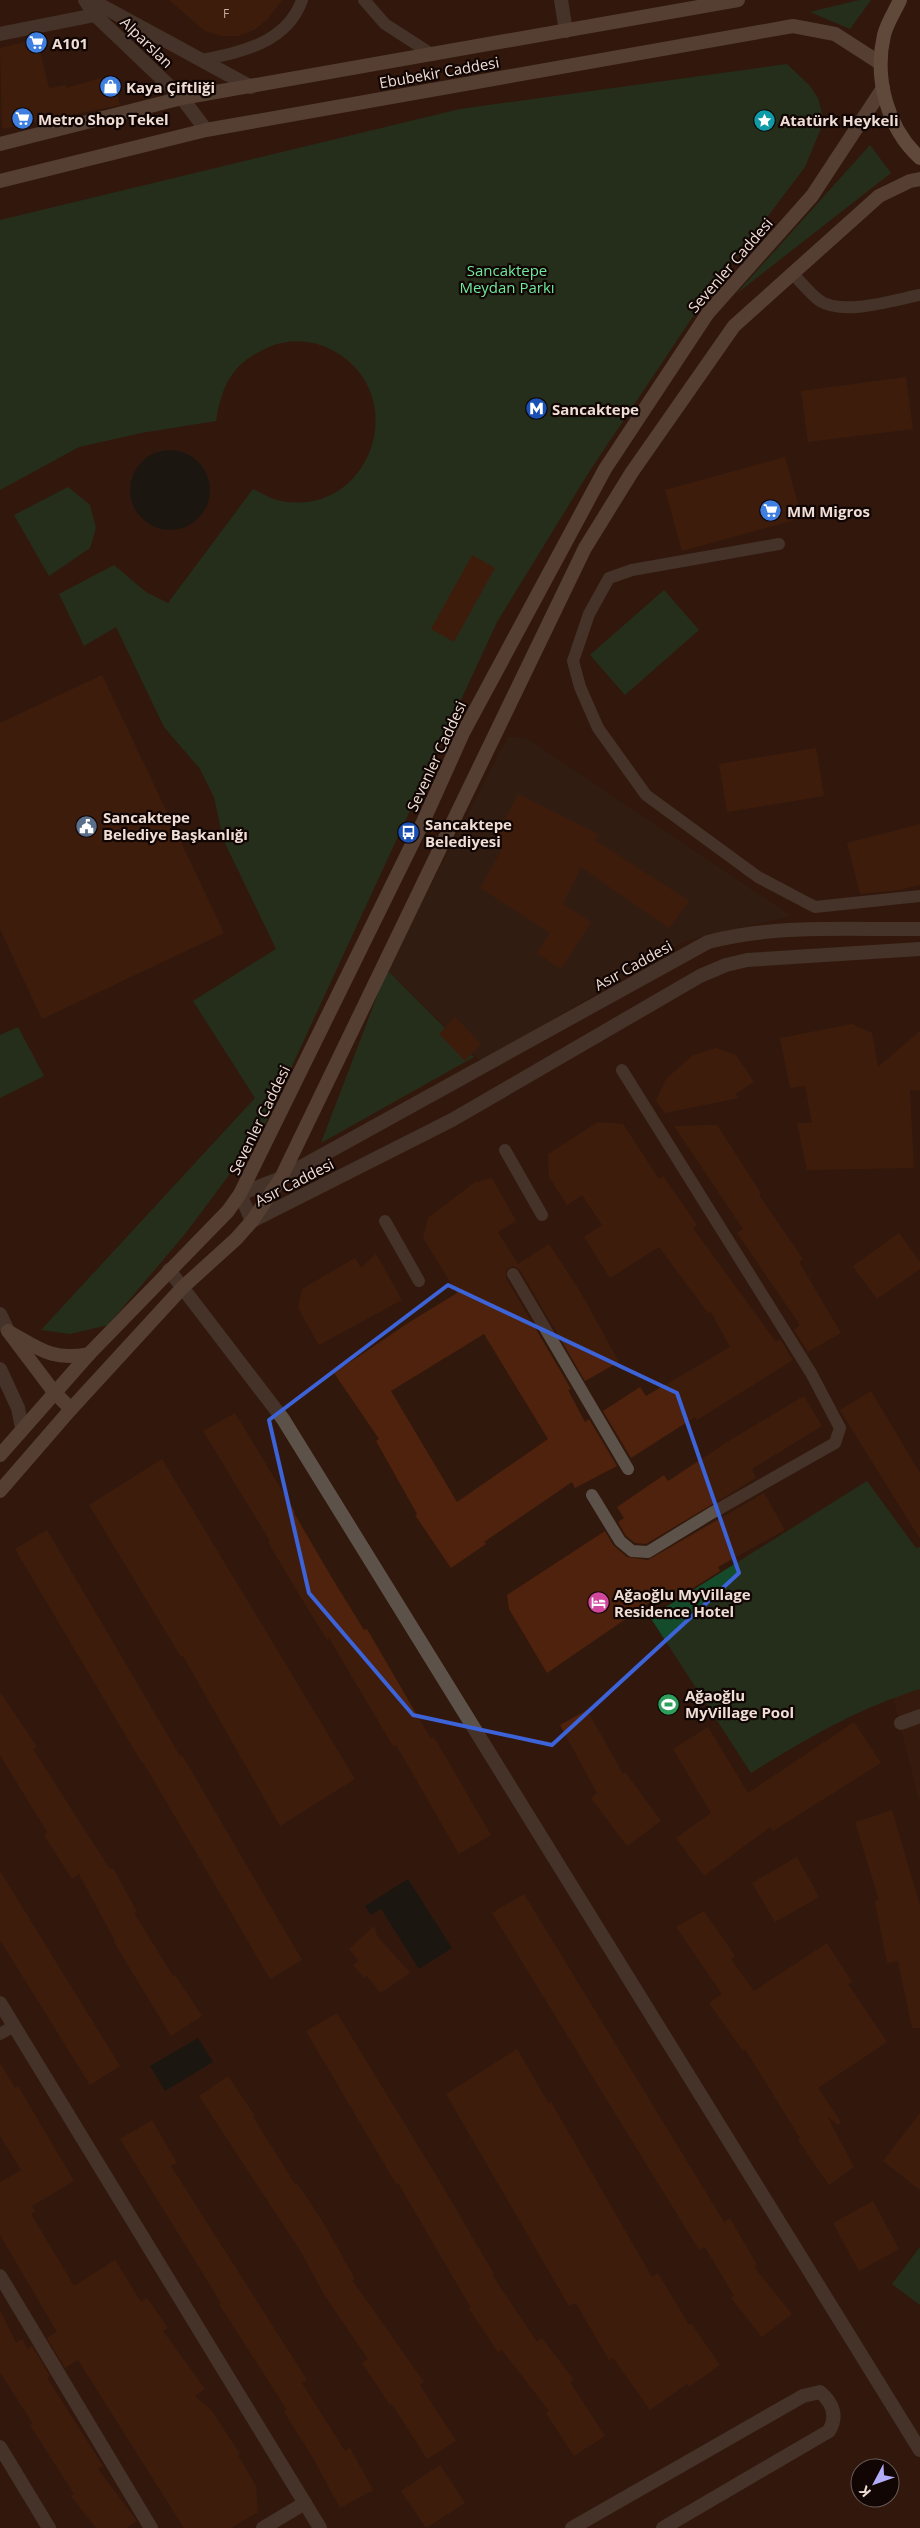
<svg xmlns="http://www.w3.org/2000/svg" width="920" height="2528" font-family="'Open Sans',sans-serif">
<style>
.commercial{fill:#312317}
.built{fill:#3d1e0f}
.green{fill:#144b2b}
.water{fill:#031417}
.building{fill:#4e220c;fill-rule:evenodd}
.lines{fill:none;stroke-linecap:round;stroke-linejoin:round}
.service{stroke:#5d5249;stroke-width:12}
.minor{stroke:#5d5249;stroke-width:14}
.tertiary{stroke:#5d5249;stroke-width:14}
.secondary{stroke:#7f6f60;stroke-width:14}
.primary{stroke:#9a8572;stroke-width:14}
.marked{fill:none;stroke:#3c63d8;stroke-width:4;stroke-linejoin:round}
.labels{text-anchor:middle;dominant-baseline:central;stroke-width:4.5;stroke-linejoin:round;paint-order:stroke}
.number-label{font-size:12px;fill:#c7aea4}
.street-label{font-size:15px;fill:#efddd6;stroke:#110603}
.poi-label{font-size:15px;font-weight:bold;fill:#efddd6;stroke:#110603;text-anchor:start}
.park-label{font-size:15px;fill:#6fe99e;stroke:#110603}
</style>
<rect width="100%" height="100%" fill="#31180c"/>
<polygon class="commercial" points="508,737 527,739 791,916 684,941 482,1062 387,970"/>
<polygon class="built" points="920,1689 920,1804 893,1697"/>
<g class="green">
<polygon points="859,0 871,0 850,29 810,12"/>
<path d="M787,64L810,86L818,98L824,121L805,167L700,306L589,472L497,622L262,1131L185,1234L108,1325L70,1334L41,1330L255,1098L193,1001L276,949L223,839L214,797L200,769L164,727L116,627L84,646L59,594L114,565L146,592L168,603L253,489C260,492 269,498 277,500C368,522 415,397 334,351C316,340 291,338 271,346C233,363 223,381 216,421L141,433L79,447L0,490V220L460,109Z"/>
<polygon points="870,145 891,173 736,294"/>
<polygon points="68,487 90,505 96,528 90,548 49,576 14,515"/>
<polygon points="664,590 699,630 625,695 590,655"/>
<polygon points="387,970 474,1057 321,1143"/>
<polygon points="18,1027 44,1076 0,1098 0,1035"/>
<path d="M867,1481L916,1548L920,1547V1689C856,1709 808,1738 751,1773L650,1617Z"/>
<polygon points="920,2247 920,2305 892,2284"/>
</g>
<g class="water">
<circle cx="170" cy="490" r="40"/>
<polygon points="408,1879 452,1948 419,1969 381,1909 371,1915 365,1906"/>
<polygon points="198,2038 213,2062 165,2091 150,2066"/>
</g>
<g class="building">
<polygon points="169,0 282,0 267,20 254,30 238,36 221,36 205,31"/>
<polygon points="37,39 49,88 66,85 66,88 112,75 120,105 2,129 0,48"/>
<polygon points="906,377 913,429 808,442 801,391"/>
<polygon points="785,457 802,518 682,551 665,490"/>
<polygon points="472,555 495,568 454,642 431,629"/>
<polygon points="102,675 224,933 42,1019 0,929 0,723"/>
<polygon points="816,748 824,796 727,812 719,764"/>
<polygon points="518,794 598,834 595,840 689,901 669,928 581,867 563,904 591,922 561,969 537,953 550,933 480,888 501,851 492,846"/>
<polygon points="920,824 920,885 899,890 860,894 847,843"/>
<polygon points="455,1017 481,1044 465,1061 439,1034"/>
<polygon points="852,1024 872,1033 878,1067 920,1031 920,1090 910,1090 914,1168 807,1170 797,1123 812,1123 805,1086 790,1088 780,1038"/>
<polygon points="716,1048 736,1055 754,1082 735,1094 739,1098 665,1113 656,1101 666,1079 693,1055"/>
<polygon points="598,1122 623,1124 659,1179 663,1176 697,1225 693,1228 776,1342 780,1339 793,1360 697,1420 695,1417 631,1458 603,1411 640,1387 646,1396 730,1347 711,1312 708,1313 659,1247 610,1278 584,1237 602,1225 582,1195 567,1205 549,1177 548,1154"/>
<polygon points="717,1125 761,1193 759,1195 803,1259 799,1262 841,1333 808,1352 794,1330 800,1325 737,1233 743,1229 674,1126"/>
<path d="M492,1178L516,1221L498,1232L518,1264L549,1244L581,1293L619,1362L585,1381L520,1270L513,1266L506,1270V1278L571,1389L568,1390L585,1422L589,1419L617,1466L575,1488L572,1482L484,1542L486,1544L451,1568L415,1515L417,1514L376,1441L379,1439L334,1373L408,1323L457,1293L423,1238L428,1218L475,1182ZM484,1334L548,1439L457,1502L391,1391Z"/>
<polygon points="899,1233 920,1262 920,1269 877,1299 853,1266"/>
<polygon points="376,1254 402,1300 319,1345 298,1308 302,1289 355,1258 361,1268"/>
<polygon points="871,1391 920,1473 920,1539 840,1410"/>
<polygon points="804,1396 822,1426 752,1469 756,1478 646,1544 635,1543 626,1536 618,1522 624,1518 617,1507 664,1475 668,1481 732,1439"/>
<polygon points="235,1413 295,1512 294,1513 332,1578 364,1630 367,1629 431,1739 434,1737 491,1835 459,1854 396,1745 393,1746 329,1638 327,1640 294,1586 268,1542 270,1541 203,1431"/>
<polygon points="162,1459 355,1779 280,1826 183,1656 181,1657 89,1505"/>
<polygon points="764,1493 785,1530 718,1567 720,1571 674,1600 668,1590 547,1673 509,1609 507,1595 605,1531 613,1545 627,1557 648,1560"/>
<polygon points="47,1530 180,1756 182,1755 302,1960 270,1979 143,1762 142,1763 15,1549"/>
<polygon points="0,1692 37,1747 33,1749 75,1815 110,1869 113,1868 137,1912 134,1913 173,1976 175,1975 202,2016 171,2036 114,1942 115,1941 79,1874 72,1879 44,1835 47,1832 0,1755"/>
<polygon points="587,1710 623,1774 625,1772 661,1821 627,1846 591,1798 597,1793 560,1725"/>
<polygon points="854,1722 881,1763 773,1831 770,1827 704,1876 676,1838 711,1813 673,1749 708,1727 748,1793"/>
<polygon points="892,1810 920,1906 920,2028 912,2028 898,1961 887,1963 875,1901 879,1900 855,1822"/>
<polygon points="797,1857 819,1897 775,1922 752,1883"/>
<polygon points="0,1871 120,2066 90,2085 0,1940"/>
<polygon points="524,1894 724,2222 730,2218 757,2265 754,2267 792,2314 762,2337 731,2298 734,2296 705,2247 699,2250 492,1913"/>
<polygon points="704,1911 735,1956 731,1959 754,1991 827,1943 852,1982 848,1984 887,2042 818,2088 841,2122 838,2125 827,2116 854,2167 829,2185 798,2140 800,2138 745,2049 743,2051 709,2003 722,1994 676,1927"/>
<polygon points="374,1926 377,1936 410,1973 380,1993 367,1976 364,1978 353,1965 359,1961 349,1949"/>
<polygon points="337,2013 436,2175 494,2274 492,2275 537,2342 542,2338 574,2380 570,2382 605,2436 574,2456 546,2413 549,2411 502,2350 498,2352 469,2309 471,2308 398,2183 396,2184 306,2031"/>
<polygon points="517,2049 549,2104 551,2102 652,2277 658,2273 689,2325 691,2323 720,2365 689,2387 687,2384 650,2410 613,2358 609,2360 576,2303 569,2306 446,2094"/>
<polygon points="0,2063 15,2088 18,2086 74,2181 32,2206 35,2211 31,2214 74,2286 115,2260 141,2302 147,2298 168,2328 163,2331 205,2389 195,2396 212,2411 240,2454 238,2455 256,2486 258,2512 231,2528 184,2528 78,2360 65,2368 47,2338 57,2332 0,2235 0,2182 21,2170 0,2136"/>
<polygon points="228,2076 255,2116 253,2117 295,2184 297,2183 323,2222 355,2279 352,2280 424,2382 420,2385 456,2441 427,2459 392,2404 390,2405 362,2363 368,2359 325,2296 301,2252 199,2096"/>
<polygon points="920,2113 920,2190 883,2161"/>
<polygon points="152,2120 177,2163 171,2166 307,2380 302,2383 345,2451 350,2448 373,2490 340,2508 313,2458 284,2412 287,2410 219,2304 221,2303 120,2139"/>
<polygon points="873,2201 899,2249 859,2271 833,2223"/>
<polygon points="0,2310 16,2343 22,2339 28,2349 32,2346 50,2376 47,2378 103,2466 98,2469 137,2521 127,2528 96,2528 71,2496 74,2494 30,2425 33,2424 0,2372"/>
<polygon points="440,2465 465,2503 426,2528 401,2491"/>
</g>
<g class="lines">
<g class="service">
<polyline points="364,0 385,24 433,55"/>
<path d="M202,60C241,52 287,43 302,0"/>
<path d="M792,273C801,282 810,294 820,301C844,316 894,300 920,295"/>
<polyline points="779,544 632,570 609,578 589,614 573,661 580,687 598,728 646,795 758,877 815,907 920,896"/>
<polyline points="505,1150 542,1215"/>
<polyline points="385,1221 419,1281"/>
<polyline points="513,1274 628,1469"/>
<polyline points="592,1495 620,1541 632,1551 648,1552 710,1514 835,1443 840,1428 811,1373 622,1070"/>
<polyline points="0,2034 14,2026"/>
</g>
<g class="minor">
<polyline points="561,0 566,31"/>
<polyline points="0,34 95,15"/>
<polyline points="169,1270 283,1419 920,2450"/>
<polyline points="901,1723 920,1716"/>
<polyline points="0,2003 320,2528"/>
<polyline points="0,2276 151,2528"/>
<polyline points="0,2447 49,2528"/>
<polyline points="263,2528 305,2503"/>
<path d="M572,2528L803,2396L820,2392C833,2403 838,2416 829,2431L663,2528"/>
</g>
<g class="tertiary">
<polyline points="85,0 95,15 182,98 206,130"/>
<polyline points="91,0 251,87"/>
<path d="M920,929C850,930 776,924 708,942L281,1178L240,1194L252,1221L452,1120L700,976L726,965L747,960L920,949"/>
<polyline points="0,1314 8,1331"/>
<polyline points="0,1369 18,1408 22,1428"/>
</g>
<g class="secondary">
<polyline points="0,144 182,98 738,0"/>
<polyline points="0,181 206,130 793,26 835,34 880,63"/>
<polyline points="8,1331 54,1392 71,1409"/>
<path d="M11,1333C41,1350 53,1361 89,1354"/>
<polyline points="0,1455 89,1354 228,1211 240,1194 423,822 463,733 605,469 708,313 812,196 883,88"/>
<polyline points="0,1491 71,1409 183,1287 236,1239 252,1221 281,1178 585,548 632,472 734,326 879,196 910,181 920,179"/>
</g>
<path class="primary" d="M900,0C895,11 887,23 884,35C874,78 887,128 920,158"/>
</g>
<path d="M0 0H920V2528H0ZM448,1285L677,1393L739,1573L552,1745L413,1715L309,1593L269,1420Z" fill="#31180c" fill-opacity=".55" fill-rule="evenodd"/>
<path class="marked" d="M448,1285L677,1393L739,1573L552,1745L413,1715L309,1593L269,1420Z"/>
<defs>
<symbol id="supermarket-disc" viewBox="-11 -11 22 22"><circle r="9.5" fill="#3f7fe0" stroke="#110603"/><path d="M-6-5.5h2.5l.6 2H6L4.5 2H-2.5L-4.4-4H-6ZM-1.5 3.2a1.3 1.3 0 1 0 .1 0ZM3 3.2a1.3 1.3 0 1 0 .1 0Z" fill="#fff"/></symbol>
<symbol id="shop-disc" viewBox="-11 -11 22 22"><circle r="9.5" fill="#3f7fe0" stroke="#110603"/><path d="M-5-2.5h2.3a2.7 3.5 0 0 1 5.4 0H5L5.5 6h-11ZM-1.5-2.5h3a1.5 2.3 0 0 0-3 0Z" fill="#fff"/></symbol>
<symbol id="sight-disc" viewBox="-11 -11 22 22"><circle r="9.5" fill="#0f9aa8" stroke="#110603"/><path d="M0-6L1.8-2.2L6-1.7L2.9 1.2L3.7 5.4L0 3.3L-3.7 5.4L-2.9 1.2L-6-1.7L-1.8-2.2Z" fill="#fff"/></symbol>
<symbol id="metro-disc" viewBox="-11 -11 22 22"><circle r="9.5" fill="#1a4fb4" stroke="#110603"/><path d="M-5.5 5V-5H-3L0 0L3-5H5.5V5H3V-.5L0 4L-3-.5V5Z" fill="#fff"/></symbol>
<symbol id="civic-disc" viewBox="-11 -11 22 22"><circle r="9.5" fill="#5c6f8a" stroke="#110603"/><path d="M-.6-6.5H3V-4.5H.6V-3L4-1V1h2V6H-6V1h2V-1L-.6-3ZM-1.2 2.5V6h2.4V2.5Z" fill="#fff"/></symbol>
<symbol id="bus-disc" viewBox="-11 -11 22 22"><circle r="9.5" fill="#1a4fb4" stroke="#110603"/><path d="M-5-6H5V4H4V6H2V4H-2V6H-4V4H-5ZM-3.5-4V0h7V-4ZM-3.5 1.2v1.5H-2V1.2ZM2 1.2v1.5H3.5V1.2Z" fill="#fff"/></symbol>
<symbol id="hotel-disc" viewBox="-11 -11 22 22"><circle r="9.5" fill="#d1479c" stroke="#110603"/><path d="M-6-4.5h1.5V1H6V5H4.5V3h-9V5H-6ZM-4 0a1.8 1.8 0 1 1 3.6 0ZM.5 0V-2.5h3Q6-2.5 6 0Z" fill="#fff"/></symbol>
<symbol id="stadium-disc" viewBox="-11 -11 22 22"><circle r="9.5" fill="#2e9e5b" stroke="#110603"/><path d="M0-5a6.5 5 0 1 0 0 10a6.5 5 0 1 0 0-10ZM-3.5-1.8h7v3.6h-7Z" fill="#fff"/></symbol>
</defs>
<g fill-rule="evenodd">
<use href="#supermarket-disc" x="24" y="30" width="25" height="25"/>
<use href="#shop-disc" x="98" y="74" width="25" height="25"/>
<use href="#supermarket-disc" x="10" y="106" width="25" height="25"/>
<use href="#sight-disc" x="752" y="108" width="25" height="25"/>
<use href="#metro-disc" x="524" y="396" width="25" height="25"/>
<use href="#supermarket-disc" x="758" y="498" width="25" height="25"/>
<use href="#civic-disc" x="74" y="814" width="25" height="25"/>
<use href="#bus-disc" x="396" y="820" width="25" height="25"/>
<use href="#hotel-disc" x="586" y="1590" width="25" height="25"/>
<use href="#stadium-disc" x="656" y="1692" width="25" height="25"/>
</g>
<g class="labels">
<g class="number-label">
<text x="226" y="13">F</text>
</g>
<g class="street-label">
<text transform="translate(147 42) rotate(44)">Alparslan</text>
<text transform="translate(439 72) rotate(-10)">Ebubekir Caddesi</text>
<text transform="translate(730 265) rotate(-49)">Sevenler Caddesi</text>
<text transform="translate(436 756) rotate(-65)">Sevenler Caddesi</text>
<text transform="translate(633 965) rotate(-29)">Asır Caddesi</text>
<text transform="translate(259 1120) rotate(-64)">Sevenler Caddesi</text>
<text transform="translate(294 1182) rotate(-27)">Asır Caddesi</text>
</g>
<g class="poi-label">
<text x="52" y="43">A101</text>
<text x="126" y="87">Kaya Çiftliği</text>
<text x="38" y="119">Metro Shop Tekel</text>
<text x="780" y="120">Atatürk Heykeli</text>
<text x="552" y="409">Sancaktepe</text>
<text x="787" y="511">MM Migros</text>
<text x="103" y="817">Sancaktepe<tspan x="103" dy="17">Belediye Başkanlığı</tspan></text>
<text x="425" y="824">Sancaktepe<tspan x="425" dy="17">Belediyesi</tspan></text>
<text x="614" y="1594">Ağaoğlu MyVillage<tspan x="614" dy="17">Residence Hotel</tspan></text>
<text x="685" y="1695">Ağaoğlu<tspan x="685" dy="17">MyVillage Pool</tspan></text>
</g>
<g class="park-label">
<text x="507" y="270">Sancaktepe<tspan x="507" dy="17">Meydan Parkı</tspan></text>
</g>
</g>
<g transform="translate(875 2483) rotate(229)"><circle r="24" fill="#110603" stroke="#6a5c57"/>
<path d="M0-4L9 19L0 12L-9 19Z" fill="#b3adf9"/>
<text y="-8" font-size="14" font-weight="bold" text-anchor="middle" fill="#efddd6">K</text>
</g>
</svg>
